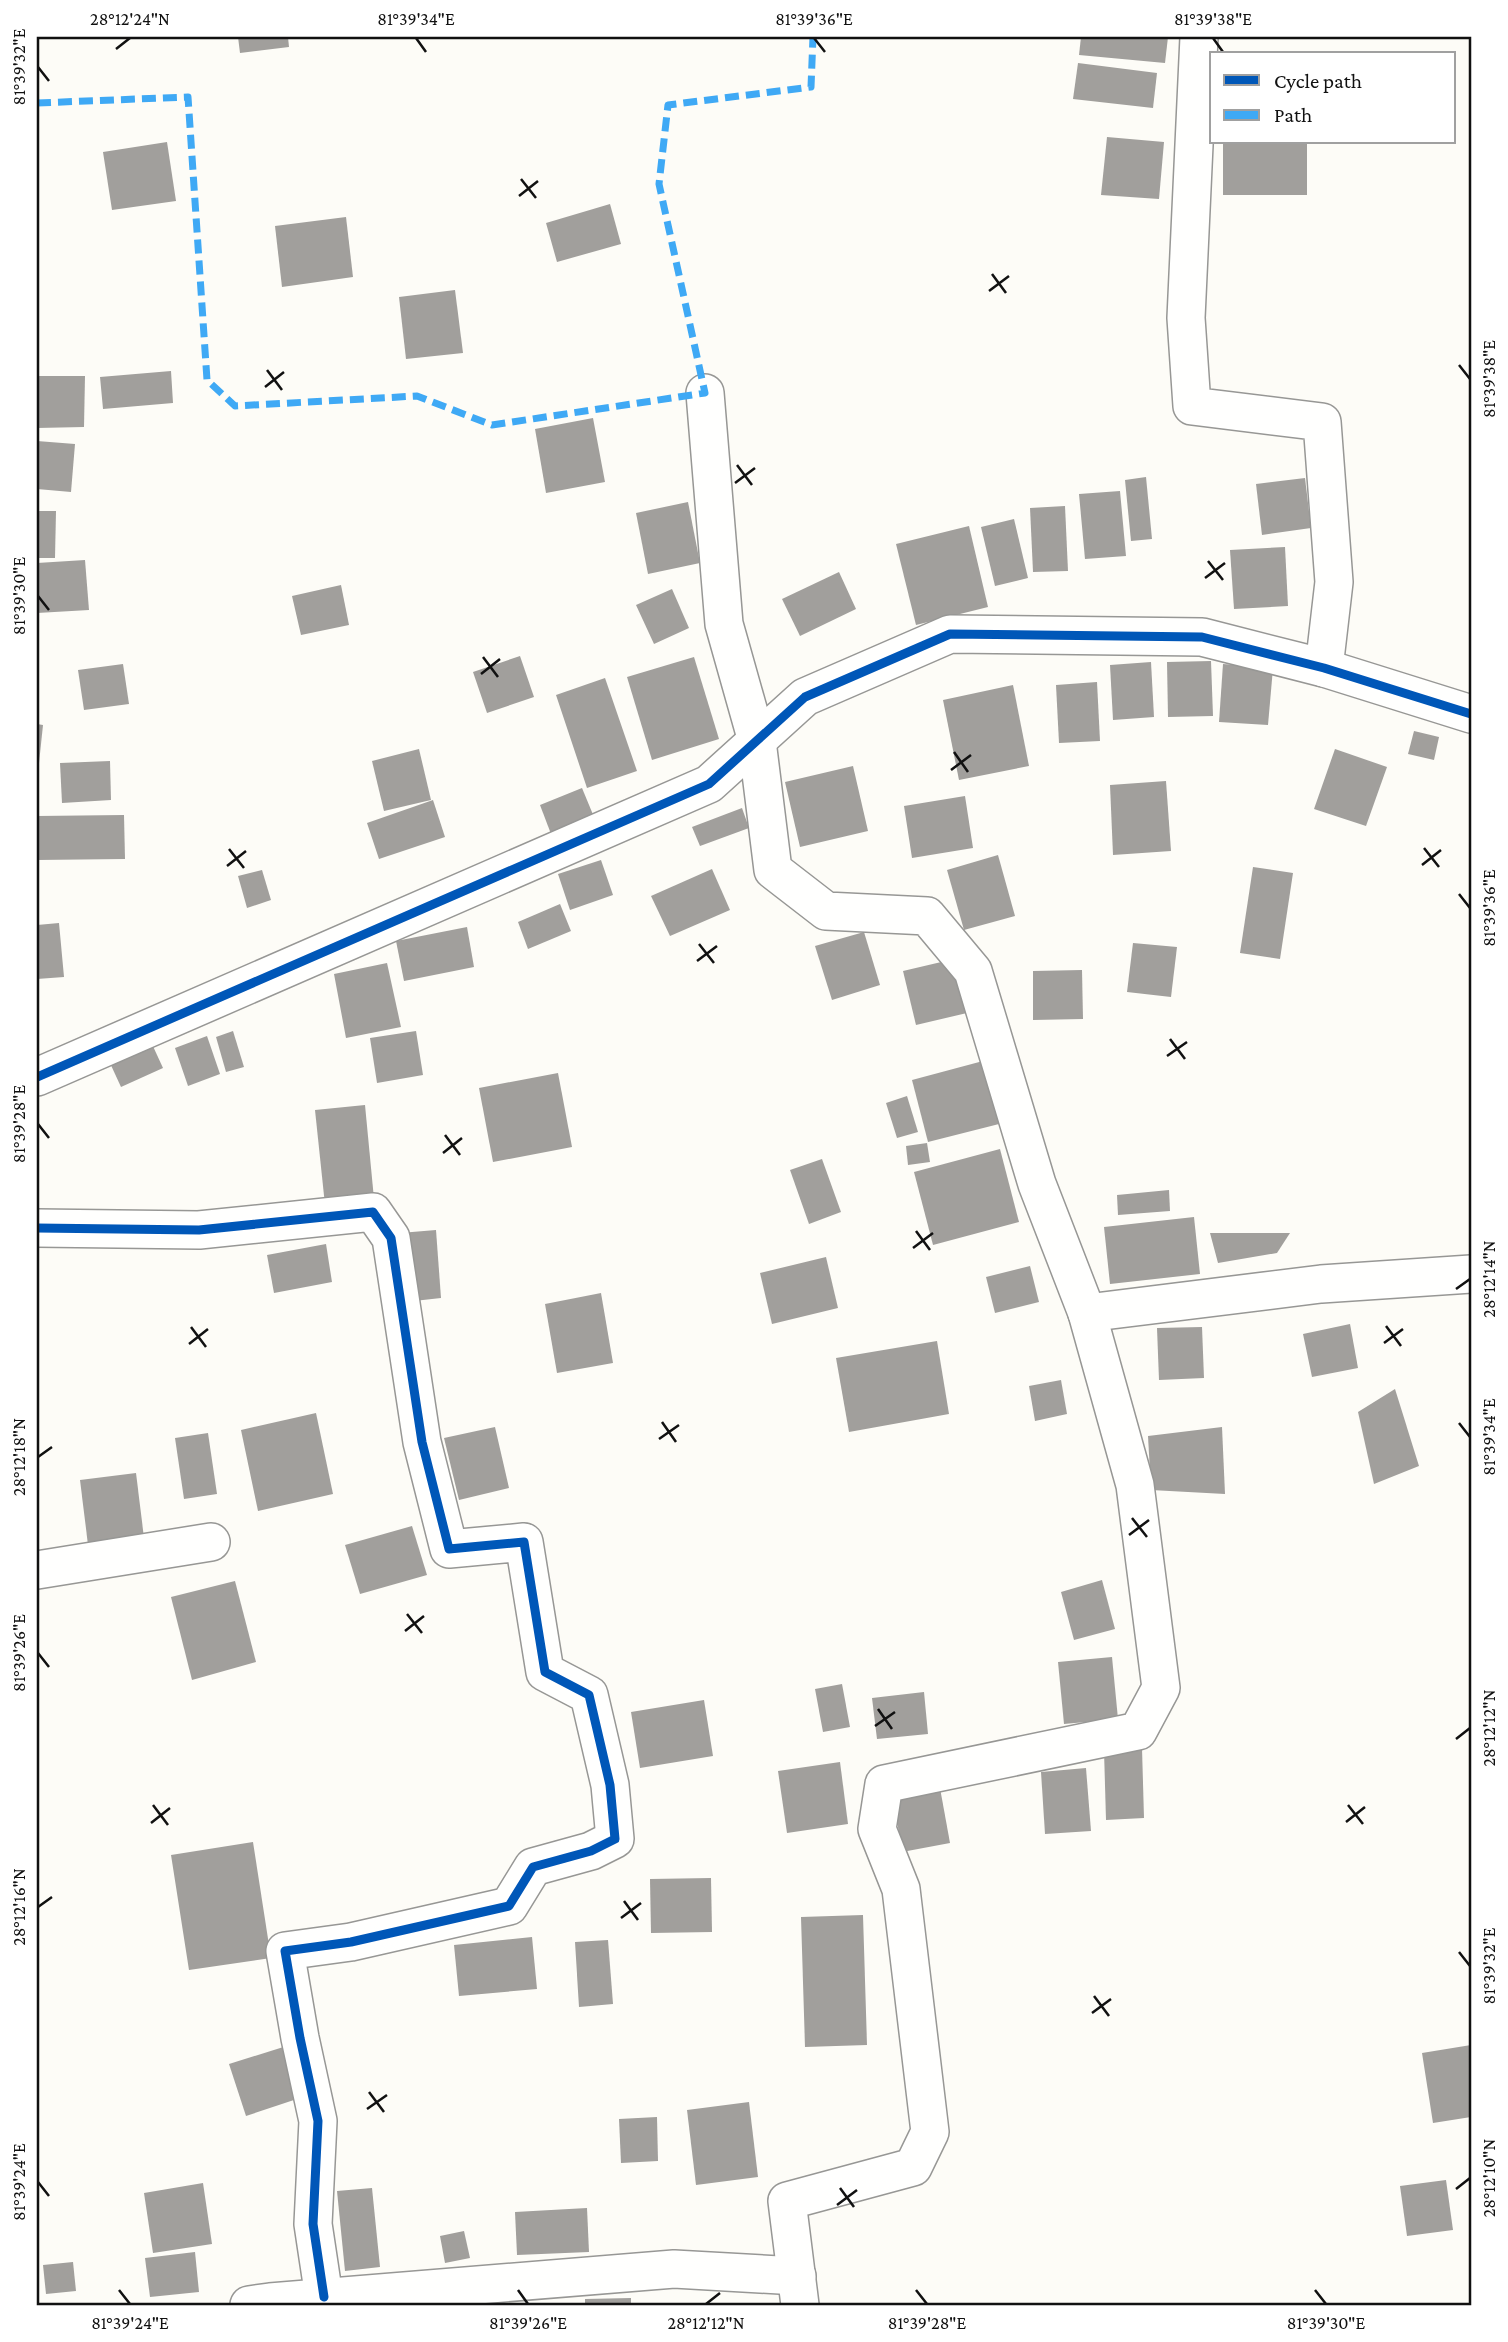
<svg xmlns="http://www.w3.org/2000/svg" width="1508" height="2342" font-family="'Crimson Pro',serif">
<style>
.building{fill:#a19f9c}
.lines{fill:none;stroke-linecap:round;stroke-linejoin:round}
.minor-casing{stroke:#979795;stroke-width:40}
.minor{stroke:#fffffe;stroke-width:37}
.quiet{stroke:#3fa9f5;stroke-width:7;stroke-dasharray:14 7;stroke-linecap:butt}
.cycleway-casing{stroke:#fff;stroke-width:13}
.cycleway{stroke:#0057b8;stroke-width:9}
.ticks{fill:none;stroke:#111;stroke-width:2.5}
.neatline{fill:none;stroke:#111;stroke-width:2.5}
.ticks-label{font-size:18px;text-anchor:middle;fill:#111}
</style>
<rect width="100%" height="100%" fill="#fdfcf7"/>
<g class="building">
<polygon points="238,37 288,37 289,47 240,53"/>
<polygon points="1081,37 1168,37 1165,63 1079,55"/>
<polygon points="1078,63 1157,73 1153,108 1073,99"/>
<polygon points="1107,137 1164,142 1159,199 1101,195"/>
<polygon points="167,142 176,201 112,210 103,152"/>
<rect x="1223" y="142" width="84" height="53"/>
<polygon points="610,204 621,244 557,262 546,223"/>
<polygon points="346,217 353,277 282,287 275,226"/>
<polygon points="455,290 463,353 406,359 399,297"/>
<polygon points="171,371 173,403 103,409 100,377"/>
<polygon points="37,376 85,376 84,427 37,428"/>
<polygon points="593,418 605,482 546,493 535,429"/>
<polygon points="37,441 75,444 71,492 37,489"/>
<polygon points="1146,477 1152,539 1131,541 1125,480"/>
<polygon points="1305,478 1311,528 1262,535 1256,484"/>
<polygon points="1120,491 1126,556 1085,559 1079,494"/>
<polygon points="688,502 700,563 648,574 636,513"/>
<polygon points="1065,506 1068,571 1033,572 1030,508"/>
<polygon points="37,511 56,511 55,558 37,558"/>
<polygon points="1014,519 1028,578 995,586 981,527"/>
<polygon points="969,526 988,607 916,625 896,544"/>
<polygon points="1285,547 1288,606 1234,609 1230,550"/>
<polygon points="85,560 89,610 37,613 37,563"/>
<polygon points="839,572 856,609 800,636 782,599"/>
<polygon points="341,585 349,625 301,635 292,596"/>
<polygon points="672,589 689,628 654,644 636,605"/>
<polygon points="520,656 534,697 487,713 473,672"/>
<polygon points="694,657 719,739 652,760 627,677"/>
<polygon points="1211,661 1213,716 1168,717 1167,662"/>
<polygon points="1151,662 1154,717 1113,720 1110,665"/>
<polygon points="123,664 129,704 84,710 78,670"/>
<polygon points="1223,664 1273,668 1268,725 1219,722"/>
<polygon points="605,678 637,771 587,788 556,695"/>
<polygon points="1097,682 1100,741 1059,743 1056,685"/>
<polygon points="1013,685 1029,766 959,780 943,700"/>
<polygon points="37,724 43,725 39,763 37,762"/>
<polygon points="1414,731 1439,737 1434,760 1408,754"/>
<polygon points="419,749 431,800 384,811 372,761"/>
<polygon points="1335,749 1387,767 1366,826 1314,809"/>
<polygon points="110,761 111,800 62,803 60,763"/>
<polygon points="853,766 868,831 800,847 785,782"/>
<polygon points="1166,781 1171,851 1113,855 1110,785"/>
<polygon points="582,788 594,817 551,834 540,805"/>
<polygon points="965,796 973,848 912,858 904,806"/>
<polygon points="433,800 445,837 379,859 367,823"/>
<polygon points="742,808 749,828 700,846 692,827"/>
<polygon points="124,815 125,859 37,860 37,816"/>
<polygon points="998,855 1015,916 964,930 947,870"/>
<polygon points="601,860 613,895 570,910 558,874"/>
<polygon points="1253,867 1293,873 1280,959 1240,953"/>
<polygon points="712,869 730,910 670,936 651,896"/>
<polygon points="262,870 271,900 247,908 238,876"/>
<polygon points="560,904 571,931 528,949 518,922"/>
<polygon points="59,923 64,977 37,979 37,925"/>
<polygon points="467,927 474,967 404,981 396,941"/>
<polygon points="864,932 880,985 832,1000 815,946"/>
<polygon points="1133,943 1177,947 1171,997 1127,992"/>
<polygon points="954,959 967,1013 916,1025 903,971"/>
<polygon points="387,963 401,1027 346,1038 334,974"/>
<polygon points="1082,970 1083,1019 1033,1020 1033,971"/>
<polygon points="146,1031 163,1068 121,1087 104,1050"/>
<polygon points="233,1031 244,1067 226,1072 216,1037"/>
<polygon points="416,1031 423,1075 377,1083 370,1038"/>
<polygon points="207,1036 220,1074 188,1086 175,1048"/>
<polygon points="983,1061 999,1124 928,1142 912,1080"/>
<polygon points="558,1073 572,1147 493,1162 479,1088"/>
<polygon points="907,1096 918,1132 897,1138 886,1103"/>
<polygon points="365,1105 374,1199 325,1205 315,1110"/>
<polygon points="927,1143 930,1162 908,1165 906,1146"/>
<polygon points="1000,1149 1019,1222 933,1245 914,1172"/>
<polygon points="822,1159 841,1212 809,1224 790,1170"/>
<polygon points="1169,1190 1170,1211 1118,1215 1117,1195"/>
<polygon points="1194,1217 1200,1274 1110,1284 1104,1227"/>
<polygon points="436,1230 441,1298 405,1302 400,1233"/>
<polygon points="1210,1233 1290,1233 1277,1253 1218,1263"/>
<polygon points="326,1244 332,1282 274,1293 267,1255"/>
<polygon points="826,1257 838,1308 772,1324 760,1273"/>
<polygon points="1030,1266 1039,1302 995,1313 986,1277"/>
<polygon points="601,1293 613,1363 557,1373 545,1304"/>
<polygon points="1350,1324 1358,1368 1312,1377 1303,1334"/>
<polygon points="1202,1327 1204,1378 1159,1380 1157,1328"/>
<polygon points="937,1341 949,1414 849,1432 836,1358"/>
<polygon points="1061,1380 1067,1414 1035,1421 1029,1386"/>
<polygon points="1395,1389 1419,1466 1374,1484 1358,1412"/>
<polygon points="316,1413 333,1494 258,1511 241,1430"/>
<polygon points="495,1427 509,1488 459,1500 444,1438"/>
<polygon points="1222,1427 1225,1494 1151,1490 1148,1436"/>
<polygon points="208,1433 217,1494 184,1499 175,1438"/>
<polygon points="136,1473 145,1546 89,1553 80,1480"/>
<polygon points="412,1526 427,1575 360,1594 345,1545"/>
<polygon points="1102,1580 1115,1629 1074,1640 1061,1592"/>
<polygon points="235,1581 256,1662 192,1680 171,1597"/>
<polygon points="1112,1657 1118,1719 1064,1724 1058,1662"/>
<polygon points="842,1684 850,1727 823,1732 815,1689"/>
<polygon points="924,1692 928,1734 877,1739 872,1698"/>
<polygon points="704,1700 713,1756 640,1768 631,1712"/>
<polygon points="1142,1748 1144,1818 1106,1820 1104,1750"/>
<polygon points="840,1762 848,1824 787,1833 778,1771"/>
<polygon points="1086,1768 1091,1831 1045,1834 1041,1772"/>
<polygon points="940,1788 950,1843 902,1852 893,1796"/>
<polygon points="253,1842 271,1958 189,1970 171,1855"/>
<polygon points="711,1878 712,1932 651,1933 650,1879"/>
<polygon points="863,1915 867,2045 805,2047 801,1917"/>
<polygon points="532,1937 537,1989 459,1996 454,1945"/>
<polygon points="608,1940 613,2004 579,2007 575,1942"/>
<polygon points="293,2044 309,2095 246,2116 229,2064"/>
<polygon points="1471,2045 1471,2117 1433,2123 1422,2053"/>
<polygon points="749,2102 758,2177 696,2185 687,2110"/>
<polygon points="657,2117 658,2161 621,2163 619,2119"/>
<polygon points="1446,2180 1453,2230 1407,2236 1400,2186"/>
<polygon points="203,2183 212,2244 153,2253 144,2193"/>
<polygon points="372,2188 380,2267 345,2271 337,2191"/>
<polygon points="587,2208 589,2252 517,2255 515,2212"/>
<polygon points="464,2231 470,2258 445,2263 440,2236"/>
<polygon points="195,2252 199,2292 150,2297 145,2258"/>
<polygon points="73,2262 76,2291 46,2294 43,2265"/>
<polygon points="631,2298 631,2305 585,2305 585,2299"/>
</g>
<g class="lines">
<defs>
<g id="minor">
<polyline points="1199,37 1186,318 1192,406 1322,422 1334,582 1324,668"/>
<polyline points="705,393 724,624 757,741 773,870 826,911 927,916 973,971 1037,1184 1087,1313 1321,1284 1471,1274"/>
<polyline points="37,1077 709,784 805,697 950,634 1202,637 1324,668 1471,714"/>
<polyline points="37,1228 199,1230 373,1212 391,1238 422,1442 449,1549 524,1542 545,1672 589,1695 610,1785 615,1839 591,1851 533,1867 509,1906 351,1942 285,1951 300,2038 318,2121 313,2224 324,2297"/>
<polyline points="37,1570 211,1542"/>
<polyline points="249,2305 270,2302 674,2269 797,2276"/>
<polyline points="800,2305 787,2201 913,2167 930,2132 901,1889 877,1829 884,1784 1138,1731 1161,1688 1135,1485 1087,1313"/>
</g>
</defs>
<use href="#minor" class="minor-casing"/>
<use href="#minor" class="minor"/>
<polyline class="quiet" points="37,103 188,97 207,380 235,406 417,396 492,425 705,393 659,184 668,105 811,87 813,37"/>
<defs>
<g id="cycleway">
<polyline points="37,1077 709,784 805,697 950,634 1202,637 1324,668 1471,714"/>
<polyline points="37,1228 199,1230 373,1212 391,1238 422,1442 449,1549 524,1542 545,1672 589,1695 610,1785 615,1839 591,1851 533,1867 509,1906 351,1942 285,1951 300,2038 318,2121 313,2224 324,2297"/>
</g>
</defs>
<use href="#cycleway" class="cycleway-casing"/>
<use href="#cycleway" class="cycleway"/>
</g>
<path class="ticks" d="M416,38L426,52M814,38L825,52M1213,38L1223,52M116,49L130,38M38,67L49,81M521,179L536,198M519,196L538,181M992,274L1006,293M989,291L1009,276M1459,365L1470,379M267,370L282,390M265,387L284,372M737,465L752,485M735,483L755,468M1208,561L1223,580M1205,578L1225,563M38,596L49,610M483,657L498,677M481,674L500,659M954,752L968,772M951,770L971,755M1424,848L1439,867M229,849L244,868M1422,865L1441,850M227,866L246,851M1459,894L1470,908M699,944L714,963M697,961L717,946M1170,1039L1185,1059M1167,1056L1187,1042M38,1124L49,1138M445,1135L460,1155M443,1153L462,1138M916,1231L930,1250M913,1248L933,1233M1456,1289L1470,1279M1386,1326L1401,1346M191,1327L206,1347M1384,1343L1403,1329M189,1344L208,1329M662,1422L676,1442M1459,1423L1470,1437M659,1439L679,1425M38,1457L52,1447M1132,1518L1147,1537M1129,1535L1149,1520M407,1614L422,1633M405,1631L424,1616M38,1653L49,1667M878,1709L892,1729M875,1726L895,1712M1456,1739L1470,1728M153,1805L168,1825M1348,1805L1363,1824M1346,1822L1365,1807M151,1823L170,1808M624,1901L638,1920M38,1907L52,1897M621,1918L641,1903M1459,1952L1470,1966M1094,1996L1109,2016M1092,2013L1111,1999M369,2092L384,2112M367,2109L387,2095M38,2182L49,2196M840,2188L854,2207M1456,2189L1470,2178M837,2205L857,2190M119,2290L130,2304M518,2290L528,2304M916,2290L927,2304M1315,2290L1326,2304M706,2304L720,2293"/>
<rect width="1508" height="2342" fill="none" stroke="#ffffff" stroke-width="77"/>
<rect x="1210" y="52" width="245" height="91" fill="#ffffff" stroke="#a0a0a0" stroke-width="2"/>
<rect x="1224" y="75" width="35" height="10" fill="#0057b8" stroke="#a0a0a0" stroke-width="2"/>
<text x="1274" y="88" font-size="21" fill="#111111">Cycle path</text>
<rect x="1224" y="110" width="35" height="10" fill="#3fa9f5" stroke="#a0a0a0" stroke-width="2"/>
<text x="1274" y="122" font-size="21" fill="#111111">Path</text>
<rect x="38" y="38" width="1432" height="2266" class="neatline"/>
<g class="ticks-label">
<text x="130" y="25">28°12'24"N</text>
<text x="416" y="25">81°39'34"E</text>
<text x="814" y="25">81°39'36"E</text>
<text x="1213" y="25">81°39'38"E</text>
<text transform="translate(19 67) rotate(-90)" y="6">81°39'32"E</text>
<text transform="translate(1489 379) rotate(-90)" y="6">81°39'38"E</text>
<text transform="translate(19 596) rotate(-90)" y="6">81°39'30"E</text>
<text transform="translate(1489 908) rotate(-90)" y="6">81°39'36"E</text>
<text transform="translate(19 1124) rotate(-90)" y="6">81°39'28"E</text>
<text transform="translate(1489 1279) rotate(-90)" y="6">28°12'14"N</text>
<text transform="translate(1489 1437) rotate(-90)" y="6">81°39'34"E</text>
<text transform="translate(19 1457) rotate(-90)" y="6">28°12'18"N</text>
<text transform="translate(19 1653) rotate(-90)" y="6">81°39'26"E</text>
<text transform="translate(1489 1728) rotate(-90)" y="6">28°12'12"N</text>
<text transform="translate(19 1907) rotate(-90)" y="6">28°12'16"N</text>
<text transform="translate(1489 1966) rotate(-90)" y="6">81°39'32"E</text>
<text transform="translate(1489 2178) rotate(-90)" y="6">28°12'10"N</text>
<text transform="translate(19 2182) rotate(-90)" y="6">81°39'24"E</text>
<text x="130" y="2329">81°39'24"E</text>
<text x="528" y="2329">81°39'26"E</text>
<text x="706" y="2329">28°12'12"N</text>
<text x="927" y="2329">81°39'28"E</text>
<text x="1326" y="2329">81°39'30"E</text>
</g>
</svg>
